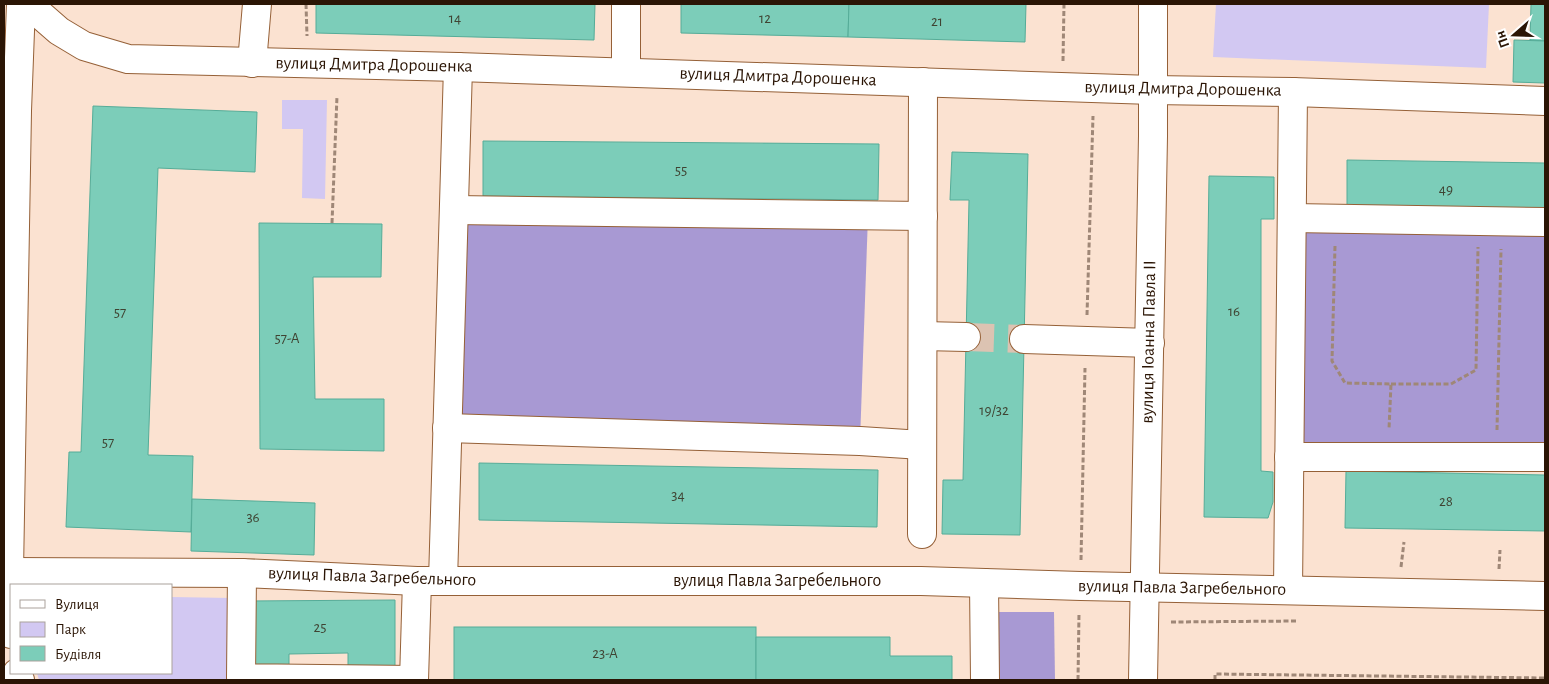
<svg xmlns="http://www.w3.org/2000/svg" width="1549" height="684" font-family="'Alegreya Sans',sans-serif">
<style>
.green{fill:#d2c8f2}
.forest{fill:#a899d3}
.building{fill:#7ccdb9;stroke:#55ac98}
.lines{fill:none;stroke-linecap:round;stroke-linejoin:round}
.minor-tunnel{stroke:#dcc3b2;stroke-width:28;stroke-dasharray:28 14;stroke-linecap:butt}
.minor-casing{stroke:#956037;stroke-width:30}
.path{stroke:#9f8777;stroke-width:3;stroke-dasharray:5 2.5;stroke-linecap:butt}
.minor{stroke:#fff;stroke-width:28}
.labels{text-anchor:middle;dominant-baseline:central;stroke-width:4.5;stroke-linejoin:round;paint-order:stroke}
.number-label{font-size:15px;fill:#3f4332}
.street-label{font-size:18px;fill:#2b1505;stroke:#fff}
</style>
<rect width="100%" height="100%" fill="#fbe2d1"/>
<g class="green">
<polygon points="1216,4 1489,4 1486,68 1213,57"/>
<polygon points="282,100 327,100 325,199 302,198 303,129 282,129"/>
<polygon points="171,597 231,598 236,680 39,680 37,673 171,673"/>
</g>
<g class="forest">
<polygon points="455,210 868,216 860,441 447,428"/>
<polygon points="1292,218 1545,222 1545,456 1289,457"/>
<polygon points="995,612 1054,612 1055,680 996,680"/>
</g>
<g class="building">
<polygon points="316,4 595,4 594,40 316,33"/>
<polygon points="681,4 849,4 848,37 681,33"/>
<polygon points="849,4 1026,4 1025,42 848,37"/>
<polygon points="1531,4 1545,4 1545,41 1530,40"/>
<polygon points="1514,40 1545,41 1545,83 1513,82"/>
<polygon points="93,106 257,112 255,172 158,168 148,455 193,456 191,532 66,527 69,452 81,452"/>
<polygon points="483,141 879,144 878,200 483,196"/>
<polygon points="952,152 1028,154 1020,535 942,534 943,480 963,480 969,200 950,200"/>
<polygon points="1347,160 1545,163 1545,218 1347,214"/>
<polygon points="1209,176 1274,177 1274,219 1261,219 1261,471 1273,472 1273,502 1268,518 1204,517"/>
<polygon points="259,223 382,224 381,277 313,277 315,399 384,399 384,451 260,449"/>
<polygon points="479,463 878,470 877,527 479,520"/>
<polygon points="1346,471 1545,475 1545,531 1345,528"/>
<polygon points="192,499 315,503 314,555 191,551"/>
<polygon points="395,600 395,666 348,667 348,653 289,654 289,668 245,668 244,601"/>
<rect x="454" y="627" width="302" height="53"/>
<polygon points="756,637 890,637 890,656 952,656 952,680 756,680"/>
</g>
<g class="lines">
<polyline class="minor-tunnel" points="966,337 1024,339"/>
<defs>
<g id="minor">
<polyline points="28,4 59,31 84,46 128,59 458,67 1152,90 1293,92 1545,101"/>
<polyline points="252,63 257,4"/>
<polyline points="626,72 626,4"/>
<polyline points="455,210 923,216"/>
<polyline points="1292,218 1545,222"/>
<polyline points="923,336 966,337"/>
<polyline points="1024,339 1150,343"/>
<polyline points="447,428 860,441 922,445"/>
<polyline points="1289,457 1545,457"/>
<polyline points="922,534 923,82"/>
<polyline points="9,572 242,573 417,581 921,581 1081,586 1545,596"/>
<polyline points="242,573 241,678 414,680"/>
<polyline points="443,581 458,67"/>
<polyline points="984,583 985,680"/>
<polyline points="1288,590 1293,92"/>
<polyline points="11,634 9,572 17,111 21,4"/>
<polyline points="17,673 20,680"/>
<polyline points="414,680 417,581"/>
<polyline points="1143,680 1153,136 1153,4"/>
</g>
</defs>
<use href="#minor" class="minor-casing"/>
<g class="path">
<polyline points="306,4 307,36"/>
<polyline points="1063,61 1064,4"/>
<polyline points="332,223 337,96"/>
<polyline points="1335,246 1332,361 1345,383 1391,384 1389,429"/>
<polyline points="1087,315 1093,116"/>
<polyline points="1391,384 1451,384 1476,370 1478,247"/>
<polyline points="1497,430 1501,249"/>
<polyline points="1081,560 1085,368"/>
<polyline points="1401,567 1404,542"/>
<polyline points="1499,569 1500,550"/>
<polyline points="1171,622 1297,621"/>
<polyline points="1078,680 1079,613"/>
<polyline points="1215,680 1215,674 1545,678"/>
</g>
<use href="#minor" class="minor"/>
</g>
<g class="labels">
<g class="number-label">
<text x="455" y="18">14</text>
<text x="765" y="18">12</text>
<text x="937" y="21">21</text>
<text x="681" y="170">55</text>
<text x="1446" y="189">49</text>
<text x="1234" y="311">16</text>
<text x="120" y="312">57</text>
<text x="287" y="338">57-А</text>
<text x="994" y="410">19/32</text>
<text x="108" y="442">57</text>
<text x="678" y="495">34</text>
<text x="1446" y="501">28</text>
<text x="253" y="517">36</text>
<text x="320" y="627">25</text>
<text x="605" y="653">23-А</text>
</g>
<g class="street-label">
<text transform="translate(374 65) rotate(1)">вулиця Дмитра Дорошенка</text>
<text transform="translate(778 77) rotate(2)">вулиця Дмитра Дорошенка</text>
<text transform="translate(1183 89) rotate(1)">вулиця Дмитра Дорошенка</text>
<text transform="translate(1149 342) rotate(-89)">вулиця Іоанна Павла II</text>
<text transform="translate(372 577) rotate(2)">вулиця Павла Загребельного</text>
<text x="777" y="581">вулиця Павла Загребельного</text>
<text transform="translate(1182 588) rotate(1)">вулиця Павла Загребельного</text>
</g>
</g>
<rect width="1549" height="684" fill="none" stroke="#2b1505" stroke-width="10"/>
<rect x="10" y="584" width="162" height="90" fill="#ffffff" stroke="#aaa19b"/>
<rect x="20" y="600" width="25" height="8" fill="#ffffff" stroke="#aaa19b"/>
<text x="55" y="609" font-size="15" fill="#2b1505">Вулиця</text>
<rect x="20" y="622" width="25" height="15" fill="#d2c8f2" stroke="#aaa19b"/>
<text x="55" y="634" font-size="15" fill="#2b1505">Парк</text>
<rect x="20" y="646" width="25" height="15" fill="#7ccdb9" stroke="#aaa19b"/>
<text x="55" y="659" font-size="15" fill="#2b1505">Будівля</text>
<g transform="translate(1514 35) rotate(250)" stroke="#ffffff" stroke-width="4" paint-order="stroke">
<path d="M0-4L9 19L0 12L-9 19Z" fill="#2b1505"/>
<text y="-8" font-size="14" font-weight="bold" text-anchor="middle" fill="#2b1505">Пн</text>
</g>
</svg>
